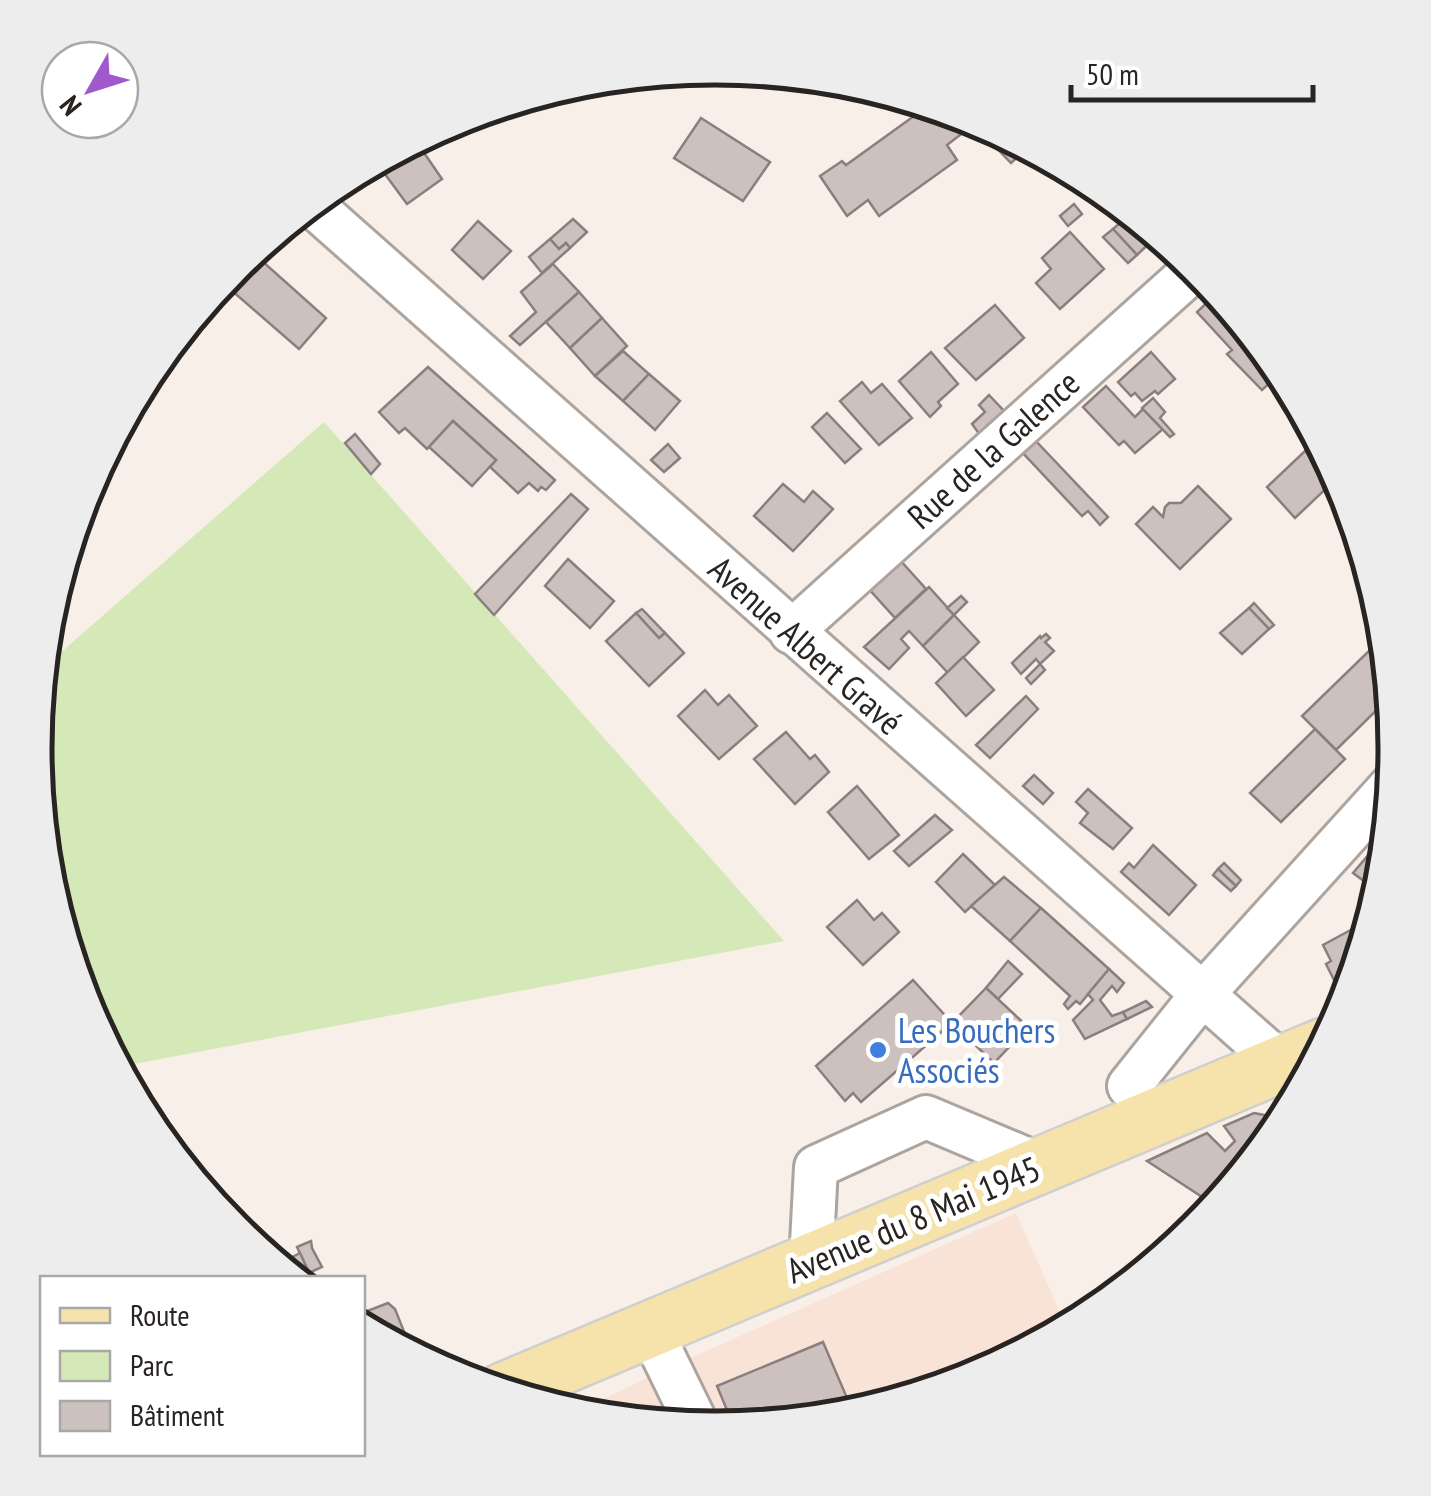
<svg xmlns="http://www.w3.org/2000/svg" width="1431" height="1496" font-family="'PT Sans Narrow',sans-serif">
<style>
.education{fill:#f9e2d6}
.green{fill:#d4e9b7}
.building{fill:#cdc1c0;stroke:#8a7f7e;stroke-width:2.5}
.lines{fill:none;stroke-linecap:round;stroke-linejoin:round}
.minor-casing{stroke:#ada49e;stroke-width:48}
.major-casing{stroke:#d0cfce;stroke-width:60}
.minor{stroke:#fff;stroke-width:42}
.major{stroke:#f6e3ac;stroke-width:55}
.shop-dot{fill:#3f7fe0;stroke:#fff;stroke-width:4}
.labels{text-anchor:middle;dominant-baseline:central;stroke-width:10;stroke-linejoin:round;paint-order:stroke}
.street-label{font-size:35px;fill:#282422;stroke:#fff}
.shop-label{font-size:35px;fill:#366cbe;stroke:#fff;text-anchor:start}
.rim{fill:none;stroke:#282422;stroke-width:5}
</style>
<rect width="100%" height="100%" fill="#f9efe9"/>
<polygon class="education" points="1016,1213 1067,1328 975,1377 848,1416 715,1428 574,1413 668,1368"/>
<polygon class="green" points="324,422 784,941 118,1067 87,1008 48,880 35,747 43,668"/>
<g class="building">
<polygon points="922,103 959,114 969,128 947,145 957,160 879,216 868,200 847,216 820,176 842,161 846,165 921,111 918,106"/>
<polygon points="701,118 770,162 743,201 674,158"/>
<polygon points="996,130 1028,147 1011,163 987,138"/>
<polygon points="418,144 442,179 407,204 382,170"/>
<polygon points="1117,201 1131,213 1119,222 1107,211"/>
<polygon points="1074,204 1082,214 1068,226 1060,216"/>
<polygon points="1131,213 1158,235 1137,255 1113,229"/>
<polygon points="573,219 587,232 570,248 566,243 559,249 550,239"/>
<polygon points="478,221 511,251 483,279 452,250"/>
<polygon points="1113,229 1137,255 1128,263 1103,237"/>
<polygon points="1070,232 1104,269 1060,309 1036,283 1051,269 1042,258"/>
<polygon points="550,239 559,249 566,243 570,248 542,273 529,257"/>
<polygon points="252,252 326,318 299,349 222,282 235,266"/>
<polygon points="553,264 579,292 520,345 510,336 536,312 521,292"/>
<polygon points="579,292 602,318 570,348 546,322"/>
<polygon points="1218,292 1250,332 1243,339 1278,375 1262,390 1227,354 1232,350 1197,312"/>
<polygon points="995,305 1024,338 976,380 945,348"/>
<polygon points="602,318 627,346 595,376 570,348"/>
<polygon points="623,351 649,374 623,401 595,376"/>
<polygon points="931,352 958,384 938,402 941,406 930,417 899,381"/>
<polygon points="1151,352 1175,379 1158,394 1155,391 1142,401 1135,393 1131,396 1118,382"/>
<polygon points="428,367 555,480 546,490 541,487 538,491 529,483 518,493 490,467 496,460 453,421 427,449 405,428 399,433 379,412"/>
<polygon points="649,374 680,401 655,430 623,401"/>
<polygon points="862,382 871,393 882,384 912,418 879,445 840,401"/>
<polygon points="1106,386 1135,417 1143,409 1163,429 1135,453 1124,441 1119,445 1083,407"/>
<polygon points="989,395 1005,412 980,435 972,424 985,412 979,405"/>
<polygon points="1153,398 1165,412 1160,418 1174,434 1170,437 1142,408"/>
<polygon points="827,413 861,449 845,463 812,427"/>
<polygon points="453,421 496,460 472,486 429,447"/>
<polygon points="355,434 380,464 371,474 345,443"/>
<polygon points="1034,439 1108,517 1100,525 1088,511 1082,516 1021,451"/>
<polygon points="668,444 680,458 664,472 651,460"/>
<polygon points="1305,451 1334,481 1295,518 1267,487"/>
<polygon points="783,484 804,502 813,491 833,509 793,551 754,516"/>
<polygon points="1198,486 1231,519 1180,569 1136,524 1153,507 1163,517 1165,507 1169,503 1181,503"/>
<polygon points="571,494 588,509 494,615 475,594"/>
<polygon points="568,559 614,601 590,628 545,586"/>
<polygon points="900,560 926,589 895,618 868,588"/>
<polygon points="929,587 954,615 923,646 909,631 901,639 909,648 889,669 864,647"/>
<polygon points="961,596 967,602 954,615 947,608"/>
<polygon points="1254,603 1274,625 1269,629 1249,608"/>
<polygon points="1249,608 1269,629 1242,654 1220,633"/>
<polygon points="642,609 665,633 659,638 636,613"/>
<polygon points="636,613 659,638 665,633 684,653 649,686 606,641"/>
<polygon points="954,615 979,642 948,673 923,646"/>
<polygon points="1046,634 1050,638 1045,642 1054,651 1040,664 1036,659 1021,674 1012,663 1040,636 1041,638"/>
<polygon points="1373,647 1387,661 1391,696 1336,750 1302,716"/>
<polygon points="963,657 994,690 966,716 936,683"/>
<polygon points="1040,664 1045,670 1031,684 1026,678"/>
<polygon points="705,690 718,705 729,695 757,726 719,759 678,716"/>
<polygon points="1026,696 1038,709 990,758 976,745"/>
<polygon points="1315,729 1345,759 1281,822 1250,793"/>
<polygon points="786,732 810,759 815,755 829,772 795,804 754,759"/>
<polygon points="1034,775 1053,793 1043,804 1023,786"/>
<polygon points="857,786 899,835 869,859 828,812"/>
<polygon points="1088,789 1132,828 1113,849 1080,823 1088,813 1076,802"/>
<polygon points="935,815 952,830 909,866 894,851"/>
<polygon points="1153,845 1196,885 1169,915 1121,872 1129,863 1134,868"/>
<polygon points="1370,853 1385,864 1384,874 1372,887 1353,873"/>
<polygon points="963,854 995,885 965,912 936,882"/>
<polygon points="1224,863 1241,880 1236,886 1218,869"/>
<polygon points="1218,869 1236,886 1231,891 1213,875"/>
<polygon points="1004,877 1041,908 1010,941 971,906"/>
<polygon points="857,900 874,920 882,913 899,932 863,965 827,927"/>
<polygon points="1041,908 1109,969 1080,1004 1076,1001 1068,1009 1064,1004 1070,996 1010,941"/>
<polygon points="1371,919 1355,973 1341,980 1340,977 1334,980 1326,964 1331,961 1323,945"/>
<polygon points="1008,961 1022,974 998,999 986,988"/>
<polygon points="1109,969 1124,983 1117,992 1112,986 1100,1000 1112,1016 1123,1012 1127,1019 1085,1039 1073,1020 1093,1000 1088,994"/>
<polygon points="913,980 952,1023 861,1102 853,1093 845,1101 816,1066"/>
<polygon points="986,988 1028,1027 994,1063 952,1023"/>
<polygon points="1146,1001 1152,1007 1127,1019 1123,1012"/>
<polygon points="1254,1113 1264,1115 1280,1128 1216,1206 1147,1161 1207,1133 1225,1151 1235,1141 1224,1126"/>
<polygon points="311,1241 312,1248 322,1267 309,1273 297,1247"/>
<polygon points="300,1253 311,1277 307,1278 294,1278 285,1261"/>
<polygon points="388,1303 395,1309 405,1334 388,1341 366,1329 362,1313"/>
<polygon points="823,1342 850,1405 818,1418 734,1427 717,1386"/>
</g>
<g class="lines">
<defs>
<g id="minor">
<polyline points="311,204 1304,1084"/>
<polyline points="791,632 1197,267"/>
<polyline points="1129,1086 1201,996 1392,785"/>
<polyline points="811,1262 816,1167 926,1117 1040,1165"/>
<polyline points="650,1329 698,1427"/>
</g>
<polyline id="major" points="503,1391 1324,1046"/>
</defs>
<use href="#minor" class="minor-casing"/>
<use href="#major" class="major-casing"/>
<use href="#minor" class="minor"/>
<use href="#major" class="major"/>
</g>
<circle class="shop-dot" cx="878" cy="1050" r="10"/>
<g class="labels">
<g class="street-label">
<text transform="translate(993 449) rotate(-42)">Rue de la Galence</text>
<text transform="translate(806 645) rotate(42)">Avenue Albert Gravé</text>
<text transform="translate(913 1219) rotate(-23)">Avenue du 8 Mai 1945</text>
</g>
<g class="shop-label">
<text x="898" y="1030">Les Bouchers<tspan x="898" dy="40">Associés</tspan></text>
</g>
</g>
<path d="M0 0H1431V1496H0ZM52 748a663 663 0 1 1 1326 0a663 663 0 1 1-1326 0Z" fill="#eeeded" fill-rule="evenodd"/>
<path class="rim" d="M52 748a663 663 0 1 1 1326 0a663 663 0 1 1-1326 0Z"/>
<rect x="40" y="1276" width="325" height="180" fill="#ffffff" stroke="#a9a7a7" stroke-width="2.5"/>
<rect x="60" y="1308" width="50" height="15" fill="#f6e3ac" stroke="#a9a7a7" stroke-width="2.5"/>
<text x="130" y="1326" font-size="30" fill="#282422">Route</text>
<rect x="60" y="1351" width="50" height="30" fill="#d4e9b7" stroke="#a9a7a7" stroke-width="2.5"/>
<text x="130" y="1376" font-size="30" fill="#282422">Parc</text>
<rect x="60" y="1401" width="50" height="30" fill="#cdc1c0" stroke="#a9a7a7" stroke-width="2.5"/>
<text x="130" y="1426" font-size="30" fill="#282422">Bâtiment</text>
<g transform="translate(90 90) rotate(231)"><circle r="48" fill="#ffffff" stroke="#a9a7a7" stroke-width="2.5"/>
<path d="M0-8L18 38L0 25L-18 38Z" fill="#a059cd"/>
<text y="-15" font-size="28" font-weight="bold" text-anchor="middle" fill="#282422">N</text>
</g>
<path d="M1071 85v15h242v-15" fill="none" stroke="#282422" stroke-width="5"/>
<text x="1086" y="85" font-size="30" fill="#282422" stroke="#ffffff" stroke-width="8" paint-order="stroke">50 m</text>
</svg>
